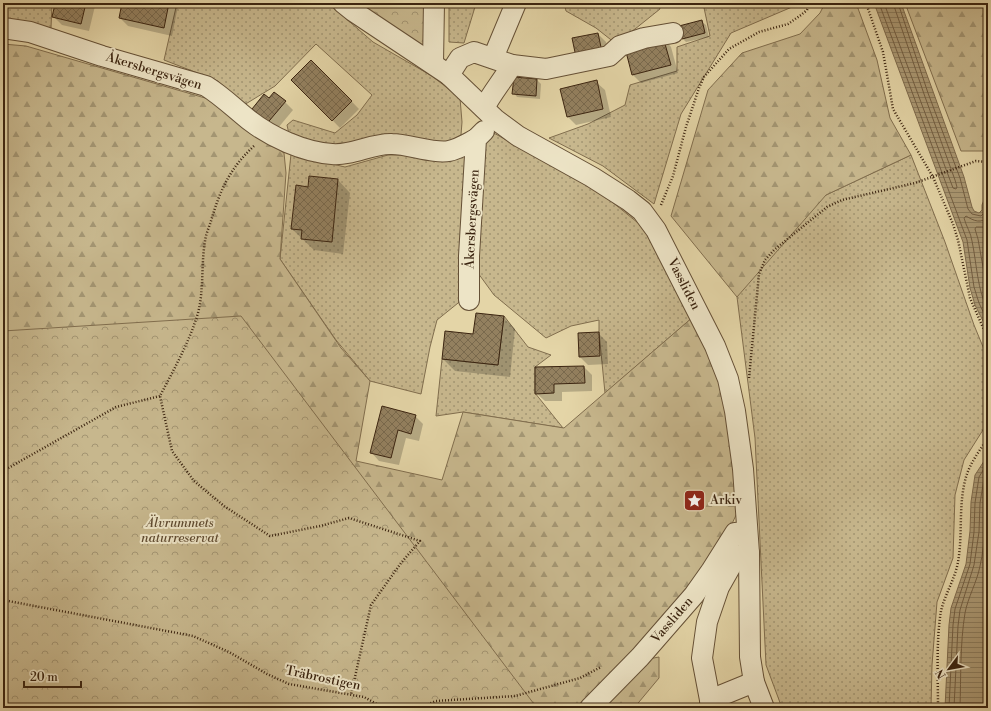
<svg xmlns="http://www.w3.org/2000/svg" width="991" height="711" font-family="'Libre Bodoni',serif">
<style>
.grass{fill:url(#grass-dots);stroke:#816e4e}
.forest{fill:url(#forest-firs);stroke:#816e4e}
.park{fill:url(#park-crowns);stroke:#816e4e}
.water{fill:url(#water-rules);stroke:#7e6a4c}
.shadow{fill:#0003}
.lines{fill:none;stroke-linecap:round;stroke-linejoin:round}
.shore{stroke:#735e42;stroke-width:1}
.building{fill:url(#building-cross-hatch);stroke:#3b2410}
.minor-casing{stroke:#655036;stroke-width:22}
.path{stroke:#3b2410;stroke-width:2.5;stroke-dasharray:1 2;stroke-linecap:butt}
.minor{stroke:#ede4c6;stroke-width:20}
.labels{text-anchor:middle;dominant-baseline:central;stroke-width:4;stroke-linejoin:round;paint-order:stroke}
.street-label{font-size:13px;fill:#3b2410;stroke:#ede4c6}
.poi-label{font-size:13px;fill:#3b2410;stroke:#ede4c6;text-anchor:start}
.park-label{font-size:13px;font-style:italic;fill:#5e492f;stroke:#ede4c6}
</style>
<defs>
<pattern id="grass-dots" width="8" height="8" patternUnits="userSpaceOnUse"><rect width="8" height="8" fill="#c7b78d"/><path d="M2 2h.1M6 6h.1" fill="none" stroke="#a39572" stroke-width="1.8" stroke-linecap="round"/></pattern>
<pattern id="forest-firs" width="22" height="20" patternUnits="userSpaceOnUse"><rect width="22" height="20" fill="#c7b78d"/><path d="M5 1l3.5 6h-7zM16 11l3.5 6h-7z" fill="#a39572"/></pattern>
<pattern id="park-crowns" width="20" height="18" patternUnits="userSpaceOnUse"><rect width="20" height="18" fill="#c7b78d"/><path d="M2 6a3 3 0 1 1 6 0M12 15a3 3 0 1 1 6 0" fill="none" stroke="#a39572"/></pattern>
<pattern id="water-rules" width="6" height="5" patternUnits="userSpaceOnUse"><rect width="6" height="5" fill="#ab9974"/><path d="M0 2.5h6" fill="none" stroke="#8c7d5e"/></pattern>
<pattern id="building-cross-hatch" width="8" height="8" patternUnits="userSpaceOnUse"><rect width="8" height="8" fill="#93805f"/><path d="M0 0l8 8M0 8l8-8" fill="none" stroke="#79694d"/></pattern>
</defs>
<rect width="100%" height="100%" fill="#e4d5a7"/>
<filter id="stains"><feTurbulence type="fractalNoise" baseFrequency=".005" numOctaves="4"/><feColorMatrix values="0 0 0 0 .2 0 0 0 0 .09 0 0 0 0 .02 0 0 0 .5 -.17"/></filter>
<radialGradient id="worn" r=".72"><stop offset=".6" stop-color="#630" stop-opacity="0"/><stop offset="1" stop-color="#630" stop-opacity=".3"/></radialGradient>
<g class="grass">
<polygon points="3,3 52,3 51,28 3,21"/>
<polygon points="177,3 328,3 373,42 432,76 460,98 462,122 461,135 448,142 430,143 385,134 336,149 289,134 287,125 293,120 335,133 357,115 372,95 316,44 275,86 244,105 218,81 164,60"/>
<polygon points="449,3 475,3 475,7 464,43 449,42"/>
<polygon points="564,3 658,3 660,9 635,29 615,43 596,28 566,11"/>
<polygon points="703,3 794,3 792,7 731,33 681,114 654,204 603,166 549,138 588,124 625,105 630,85 677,71 677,47 710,36"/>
<polygon points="492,132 601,193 643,227 693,317 605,393 599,332 599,320 571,326 546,338 494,295 478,273 480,145"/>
<polygon points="291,154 345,167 388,155 470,155 463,299 437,320 430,347 421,394 370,381 336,340 280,259"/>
<polygon points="911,155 945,242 974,325 988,359 988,422 964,460 955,495 953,558 937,602 932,665 931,708 782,708 766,665 755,438 737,297 758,244 826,195"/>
<polygon points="504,316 528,347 551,355 535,367 535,393 563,428 463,412 436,416 442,359 498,365"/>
</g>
<g class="forest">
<polygon points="825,3 856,3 877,60 890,118 911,155 826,195 737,297 671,216 708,90 742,53 800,34 820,13"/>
<polygon points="905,3 984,3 988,6 988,153 985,151 961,151"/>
<polygon points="3,44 26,46 212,100 284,153 286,173 280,259 341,348 370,381 356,461 442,480 463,412 564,428 693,317 720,381 735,470 737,513 730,528 687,588 662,620 585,704 578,708 3,708"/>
<polygon points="659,657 659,678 634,708 598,708 643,660"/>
</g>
<g class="park">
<polygon points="361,3 428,3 427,49 366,9"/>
<polygon points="241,316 537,708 3,708 3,331"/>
</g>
<g class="water">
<polygon points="874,3 901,3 964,177 972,207 974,211 979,213 982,210 982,205 986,195 988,183 988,331 975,305 970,288 963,242"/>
<polygon points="988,455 988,708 945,708 949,625 951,608 966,564 970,531 971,502 975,475"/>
</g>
<g class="shadow">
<polygon points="68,3 91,3 95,6 89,31 62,25 54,17 67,8"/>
<polygon points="123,3 175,3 178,6 172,36 128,26 120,18"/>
<polygon points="702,22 706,25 709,37 686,42 682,38"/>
<polygon points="598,34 606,42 610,60 585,65"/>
<polygon points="663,38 671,47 678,73 641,83 633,75 626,48"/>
<polygon points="312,61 359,109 340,128 293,80"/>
<polygon points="537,80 541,84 540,99 517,97 514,93"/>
<polygon points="596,82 605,90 611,117 576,125 568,117 561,90"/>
<polygon points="269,99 285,102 293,110 273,134 257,122"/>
<polygon points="338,180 350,193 343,254 314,250 292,229 308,188"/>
<polygon points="503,317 515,329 510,377 455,371 443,359 474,335"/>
<polygon points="598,333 607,342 608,364 588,365 580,357"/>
<polygon points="584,367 592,375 592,391 562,392 562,401 545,401 536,393"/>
<polygon points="382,407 415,416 423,424 419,441 406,438 399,465 379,461 371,452"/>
</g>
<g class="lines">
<g class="shore">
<polyline points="879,3 967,240 974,287 979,303 988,322"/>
<polyline points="884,3 953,188 956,189 957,187 955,180 924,94 893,3"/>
<polyline points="898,3 928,93 960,178 968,209 972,214 981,216 986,211 988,201"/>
<path d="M988,217C981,224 974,221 966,216L964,218C966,226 971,233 972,241C977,265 977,289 988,311"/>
<polyline points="988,225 983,227 976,227 975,229 978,239 988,295"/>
<polyline points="949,708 953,625 955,609 970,564 974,532 975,503 979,477 988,462"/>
<polyline points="954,708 958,626 960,610 974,565 979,532 980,503 984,479 988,472"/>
<path d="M960,708C961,677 960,644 965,613C968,597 977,582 980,566C986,541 984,515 988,490"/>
</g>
</g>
<g class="building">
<polygon points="67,3 86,3 81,24 52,17 55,4 66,7"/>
<polygon points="122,3 169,3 164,28 119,18"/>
<polygon points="702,20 705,33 682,39 679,26"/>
<polygon points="598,33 602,52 576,57 572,38"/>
<polygon points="663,37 671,65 632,75 625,48"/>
<polygon points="311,60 352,101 332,121 291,80"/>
<polygon points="514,77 537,79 536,96 512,94"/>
<polygon points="597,80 603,109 567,117 560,89"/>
<polygon points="274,92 286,101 264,127 248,114 264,94 269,98"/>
<polygon points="309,176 338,179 332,242 301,239 302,230 291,229 296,185 308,187"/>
<polygon points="476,313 504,316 498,365 442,359 445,331 473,334"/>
<polygon points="599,332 600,356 579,357 578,333"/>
<polygon points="584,366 585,383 554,384 554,393 535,394 535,367"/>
<polygon points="382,406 416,415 411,434 398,430 391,458 370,453"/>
</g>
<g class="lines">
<defs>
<g id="minor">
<polyline points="343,3 353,11 449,75 495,119 518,136 592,177 628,200 642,211 656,230 715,346 728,379 735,411 743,469 749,553 750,657 754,682 764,708"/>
<path d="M3,28L30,32L102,56L206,86C222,96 234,108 249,120C271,137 303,152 332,154C352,156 372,143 392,144C408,144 435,154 449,151C459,149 468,143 476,139"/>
<polyline points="493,58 516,3"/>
<polyline points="433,63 434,3"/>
<polyline points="449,75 460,58 474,52 512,65 546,69 609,56 620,46 644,38 673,33"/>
<path d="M484,108C492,93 503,80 512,65"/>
<polyline points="469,300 469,256 476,139 484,131"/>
<polyline points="710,700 754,682"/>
<polyline points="590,708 640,657 694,595 711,571 735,533 747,532"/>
<polyline points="714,708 710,700 702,658 707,622 719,587 736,557 749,553"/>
</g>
</defs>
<use href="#minor" class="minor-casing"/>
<g class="path">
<polyline points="866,3 883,52 893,109 933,177 953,224 958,240 970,298 988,339"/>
<path d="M254,146C230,168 220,190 211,221C209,227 206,234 205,241C201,265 204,290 198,313C189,343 174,369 160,396L172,451L194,481L224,506L270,536L320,526L349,518L420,541L401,563L371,605L351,695"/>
<polyline points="661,205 673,176 686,127 699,88 704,77 729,49 759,32 788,24 801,15 807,10 810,3"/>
<polyline points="749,378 759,274 765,260 774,250 827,207 842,200 915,183 976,161 988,162"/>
<polyline points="3,471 116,407 160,396"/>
<polyline points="3,600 193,636 229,652 267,674 289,684 364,697 384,708 421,707 436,701 515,696 580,678 601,667"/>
<path d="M938,708C938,678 936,640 941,611C945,594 955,579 958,562C963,534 958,505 966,477C970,463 980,450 988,438"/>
</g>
<use href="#minor" class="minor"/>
</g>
<defs>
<symbol id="sight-square" viewBox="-11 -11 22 22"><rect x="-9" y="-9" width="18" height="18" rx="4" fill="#8f2418" stroke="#ede4c6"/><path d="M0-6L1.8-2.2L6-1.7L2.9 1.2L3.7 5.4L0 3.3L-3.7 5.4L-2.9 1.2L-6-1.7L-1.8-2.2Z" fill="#fff"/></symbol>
</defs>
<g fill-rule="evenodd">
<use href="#sight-square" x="682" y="488" width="25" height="25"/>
</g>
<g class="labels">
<g class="street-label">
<text transform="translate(154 71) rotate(17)">Åkersbergsvägen</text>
<text transform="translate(472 219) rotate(-87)">Åkersbergsvägen</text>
<text transform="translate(684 284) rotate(63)">Vassliden</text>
<text transform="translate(672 620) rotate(-49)">Vassliden</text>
<text transform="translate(323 678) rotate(12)">Träbrostigen</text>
</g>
<g class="poi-label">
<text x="710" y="500">Arkiv</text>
</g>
<g class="park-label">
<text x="180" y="523">Älvrummets<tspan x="180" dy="15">naturreservat</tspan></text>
</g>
</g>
<rect width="991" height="711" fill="none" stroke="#e4d5a7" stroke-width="16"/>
<rect x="4" y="4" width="983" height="703" fill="none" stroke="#3b2410" stroke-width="2"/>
<rect x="8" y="8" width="975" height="695" fill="none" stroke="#3b2410"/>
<g transform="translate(949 669) rotate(238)" stroke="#ede4c6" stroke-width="3" paint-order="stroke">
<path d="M0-3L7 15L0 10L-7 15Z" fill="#3b2410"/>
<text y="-6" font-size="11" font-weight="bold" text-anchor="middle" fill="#3b2410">N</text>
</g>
<path d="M24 681v6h57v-6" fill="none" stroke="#3b2410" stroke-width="2"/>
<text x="30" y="681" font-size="12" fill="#3b2410" stroke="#ede4c6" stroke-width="3" paint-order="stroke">20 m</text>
<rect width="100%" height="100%" filter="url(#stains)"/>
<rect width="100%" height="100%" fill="url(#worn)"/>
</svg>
